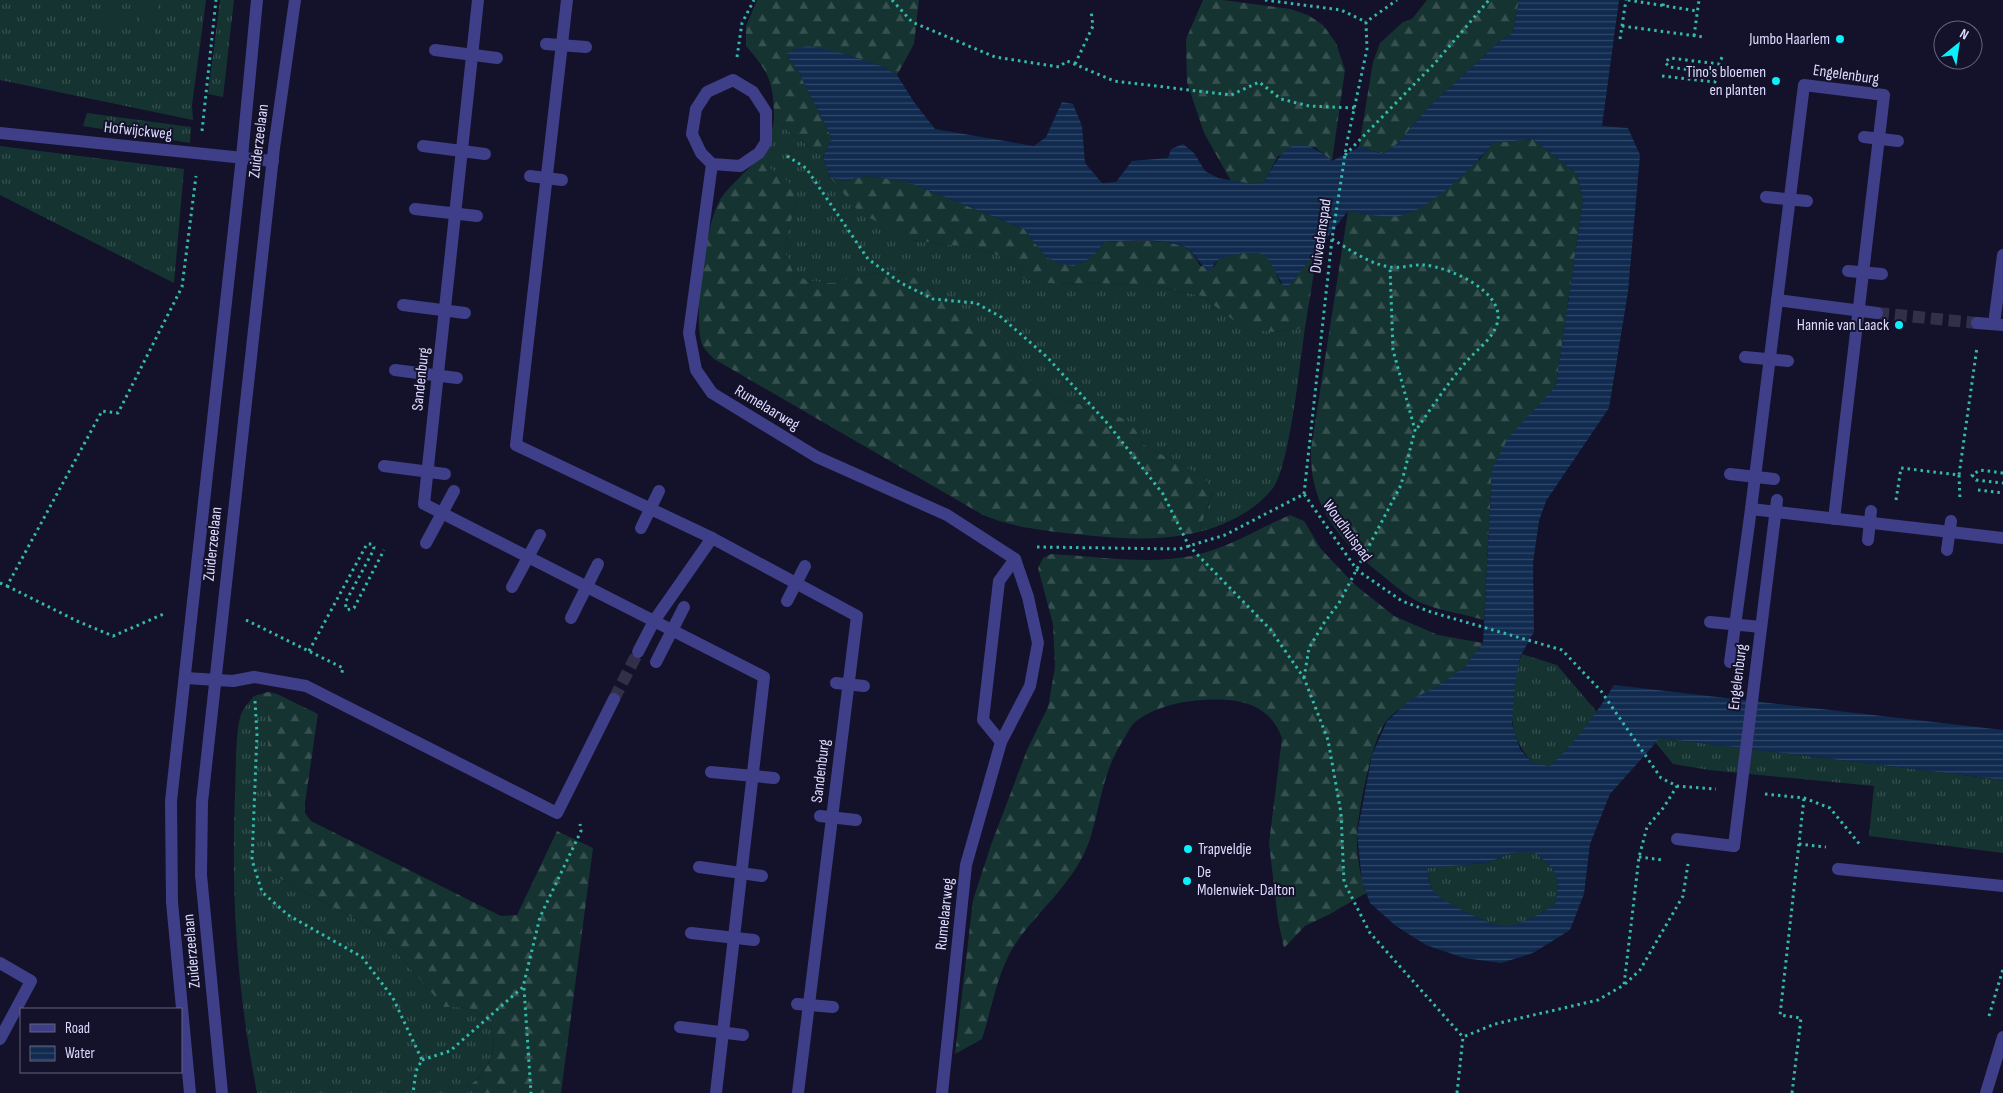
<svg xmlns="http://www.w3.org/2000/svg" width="2003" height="1093" font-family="'Sofia Sans Condensed',sans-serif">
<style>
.grass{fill:url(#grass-tufts)}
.forest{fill:url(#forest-firs)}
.garden{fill:#153431}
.water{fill:url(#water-rules);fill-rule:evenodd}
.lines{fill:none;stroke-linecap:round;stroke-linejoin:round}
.minor-tunnel{stroke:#322f4a;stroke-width:12;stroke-dasharray:12 6;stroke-linecap:butt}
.path{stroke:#34baab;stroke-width:3;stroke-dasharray:2.5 4;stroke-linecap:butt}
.minor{stroke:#3e3f88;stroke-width:12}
.minor-bridge{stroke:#3e3f88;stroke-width:12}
.poi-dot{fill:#0ceef9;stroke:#14112a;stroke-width:2}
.labels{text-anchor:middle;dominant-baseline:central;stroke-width:4;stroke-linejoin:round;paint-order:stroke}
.poi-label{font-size:16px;fill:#dddbfe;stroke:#14112a;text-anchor:end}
.street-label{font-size:16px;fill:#dddbfe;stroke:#14112a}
</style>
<defs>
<pattern id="grass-tufts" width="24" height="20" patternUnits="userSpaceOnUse" patternTransform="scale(1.25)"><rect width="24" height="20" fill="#153431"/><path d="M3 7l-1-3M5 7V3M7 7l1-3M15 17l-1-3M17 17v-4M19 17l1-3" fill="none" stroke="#375150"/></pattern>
<pattern id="forest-firs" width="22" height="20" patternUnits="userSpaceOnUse" patternTransform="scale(1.25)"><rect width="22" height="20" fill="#153431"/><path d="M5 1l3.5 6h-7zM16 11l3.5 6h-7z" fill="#375150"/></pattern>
<pattern id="water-rules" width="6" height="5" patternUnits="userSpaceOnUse" patternTransform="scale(1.25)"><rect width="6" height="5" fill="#102b4f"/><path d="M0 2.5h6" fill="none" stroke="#324969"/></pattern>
</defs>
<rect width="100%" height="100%" fill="#14112a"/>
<g class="grass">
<polygon points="0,0 206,0 192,105 193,120 0,80"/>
<polygon points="220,0 234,0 223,97 208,94"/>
<polygon points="87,113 191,127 190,143 83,126"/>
<path d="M774,120L823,157L830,177L911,240L968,247L994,254L1010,260L1023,278L1039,283L1146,284L1202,296L1233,320L1274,332L1305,328C1300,361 1290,465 1273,488C1255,511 1226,525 1199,532L1212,494L1205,478L1144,445L1135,429L1100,409L1054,398L1031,383L1011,354L907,274L889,270L832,283L808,281L793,272L785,252L787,234L797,201L758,159L770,140Z"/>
<polygon points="0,146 184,169 174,283 0,195"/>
<path d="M1522,654L1557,665L1597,712L1567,751L1550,766L1532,763C1523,751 1515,740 1513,725C1510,709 1515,669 1522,654Z"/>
<path d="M254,696L268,710V872L378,931L444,1007C454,1007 466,1006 475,1011C507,1025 493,1074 467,1086L477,1093H257C237,991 231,899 235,795C236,777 235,726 242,712C245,706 250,701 254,696Z"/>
<polygon points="1660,738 2003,780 2003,853 1869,836 1874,786 1709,770 1673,764 1655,742"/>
<path d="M1534,852C1557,870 1561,875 1555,905C1539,913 1520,928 1501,926C1490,925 1442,901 1435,893C1430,887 1428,876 1427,868L1487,863L1511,853Z"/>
</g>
<g class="forest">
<path d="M757,0H919L914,44L897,75L884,67L839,52L786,54L798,71L832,138L823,157L774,120C774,84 770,73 746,46V26Z"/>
<polygon points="1203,0 1223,0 1290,9 1308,15 1323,25 1336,43 1345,70 1332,161 1315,147 1278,156 1264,182 1253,184 1231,181 1204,133 1187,82 1186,39"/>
<polygon points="1427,0 1519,0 1513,33 1501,40 1431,105 1397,144 1383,154 1359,147 1373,62 1380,43 1403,22 1412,19"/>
<path d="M1533,139L1577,174L1583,200L1556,386L1492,469L1484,620C1464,614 1441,611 1421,603C1408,597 1394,585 1383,576C1340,542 1309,506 1311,449L1348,211L1378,216L1480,159L1493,143Z"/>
<path d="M758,159L789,182L797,201L787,234L785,252L793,272L808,281L832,283L889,270L907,274L946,295L1011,354L1031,383L1054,398L1100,409L1124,419L1135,429L1144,445L1205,478L1212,493L1199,532C1151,543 1113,538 1065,533C1035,529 1012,527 983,515L714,359C709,354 702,347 701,341C694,311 705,224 721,198C731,184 746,172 758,159Z"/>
<path d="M868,176L905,181L1024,229L1046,257L1097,252L1104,242C1126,241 1172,237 1189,250C1194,253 1197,261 1200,266L1214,267L1219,259C1232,255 1257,246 1268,258C1274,264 1277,276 1280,283L1289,286L1318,247L1305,328L1274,332L1257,330L1233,320L1202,296L1146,284L1039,283L1023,278L1010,260L994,254L968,247L911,240L859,212L830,177L842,181Z"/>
<path d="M1290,515L1304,521L1321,549L1354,584L1394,616L1438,635L1483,643C1477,651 1471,661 1464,668C1441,689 1410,697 1388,719C1372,736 1359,809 1357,833C1356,852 1360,876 1366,893L1330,914L1305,926L1284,948L1278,920L1269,843L1282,738C1273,713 1254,702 1228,700C1197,698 1158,703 1134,723C1129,728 1126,736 1122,742C1102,774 1101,804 1090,839C1077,879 1042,907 1018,940C997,969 993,1006 982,1039L955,1054L973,900L991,845L1027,750L1048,707L1055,667L1053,624L1038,568L1043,558L1051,554C1097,556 1145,565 1191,556C1227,549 1257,529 1290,515Z"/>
<path d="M268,692L277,694L318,714L305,803V813L311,821L501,916L517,915L557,831L593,848L561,1093H477L467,1086C493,1075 507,1025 475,1011C466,1006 454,1007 444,1007L378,931L268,872V710L254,696Z"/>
</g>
<g class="garden">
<polygon points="105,0 121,0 117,34 101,32"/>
<polygon points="142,0 158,0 154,38 138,36"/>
</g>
<path class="water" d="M1519,0H1619L1602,126L1628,128L1640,155L1628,292L1609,408L1546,501L1539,521L1533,563L1534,632L1520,657L1515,684L1512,724L1520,749L1532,763L1550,766C1576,742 1596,714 1614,685L2003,730V780L1660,738L1610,794L1590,844L1584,894L1570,930L1533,953L1501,963L1464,958L1426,945L1396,926L1370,903L1362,881L1357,834L1372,755L1387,721L1410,700L1438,686L1465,667L1483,643L1492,469L1508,438L1556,386L1583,200L1577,174L1533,139L1493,143C1475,165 1428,212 1399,216C1383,218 1364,214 1348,211L1289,286L1284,287L1268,258L1259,253H1242L1219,259L1209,271C1199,265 1197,255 1188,249C1170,237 1127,241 1104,242L1097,252L1083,263L1073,266L1058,263L1046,257L1024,229L905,181L868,176L842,181L830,177L823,157L832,138L798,71L786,54L795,49L808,46L839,52L884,67L897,75L914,102L935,129L1034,146L1046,137L1062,102L1073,104L1082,126L1085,163L1102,183L1116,182L1132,161L1168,158L1171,149L1183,144L1194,153L1205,171L1218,178L1253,184L1264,182C1284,146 1295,130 1332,161L1359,147L1383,154L1397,144L1431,105L1501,40L1513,33ZM1534,852C1557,870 1561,875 1555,905C1539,913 1520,927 1501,926C1490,925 1442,901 1435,893C1430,887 1427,876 1428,868L1487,863L1511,853Z"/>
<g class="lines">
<g class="minor-tunnel">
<polyline points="1877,313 1977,323"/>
<polyline points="614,699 638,652"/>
</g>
<g class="path">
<polyline points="892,0 912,22 995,57 1059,67 1067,61 1114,81 1231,95 1259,82 1281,99 1309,106 1355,108"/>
<polyline points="1265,0 1341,10 1366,22"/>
<polyline points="1628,0 1697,11"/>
<polyline points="1663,6 1664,0"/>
<polyline points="1622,26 1704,37"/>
<polyline points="1694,36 1699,0"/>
<polyline points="1620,39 1626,0"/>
<polyline points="737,57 742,23 754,0"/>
<polyline points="1075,64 1093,26 1091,11"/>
<polyline points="1662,76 1715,82 1716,75 1713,73 1669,67 1665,62 1670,58 1719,64 1723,55"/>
<polyline points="202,131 216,0"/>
<polyline points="1345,155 1435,63 1489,0"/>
<polyline points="787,156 806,168 868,259 901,283 933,299 976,303 1001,317 1047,357 1108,424 1163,494 1189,546 1270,629 1304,678 1328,740 1341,813 1344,882 1370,933 1463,1037"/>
<path d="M1332,239C1349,249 1369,264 1390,267C1401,269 1413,264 1424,265C1449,267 1507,292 1497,324C1492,340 1476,350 1466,362C1448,383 1432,407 1416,430"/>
<polyline points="2003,473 1980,470 1972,475 1976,480 2003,483"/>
<polyline points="1959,475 1960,500"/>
<polyline points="1978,490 2003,493"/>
<polyline points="1304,494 1332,239 1347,142 1367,49 1366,22 1397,0"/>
<polyline points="1896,500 1901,468 1959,475 1977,347"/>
<polyline points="1037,547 1179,549 1225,535 1304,494 1357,570 1402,601 1431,612 1562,650 1601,691 1661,778 1677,786 1716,789"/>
<polyline points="0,583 7,586 102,411 118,413 182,287 196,176"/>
<polyline points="7,586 77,621 113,636 166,613"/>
<polyline points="246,620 343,668 341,676"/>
<polyline points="309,651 367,544 372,544 374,547 373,551 345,603 347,610 354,608 384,550"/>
<polyline points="1304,678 1309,648 1324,623 1339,603 1401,485 1415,430 1393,350 1390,267"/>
<polyline points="255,701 257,734 252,860 262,892 288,915 362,957 393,998 422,1060 416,1071 413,1093"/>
<polyline points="1765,794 1804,798 1830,808 1861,846"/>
<polyline points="1799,844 1826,847"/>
<polyline points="1639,857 1663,860"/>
<polyline points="1625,984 1640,970 1683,896 1688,864"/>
<polyline points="524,988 531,1093"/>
<polyline points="1989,1016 2003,969"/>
<polyline points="422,1060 450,1051 523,987 540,917 581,831 580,824"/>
<polyline points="1457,1093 1463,1037 1495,1024 1598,1000 1624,985 1639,857 1647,827 1664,807 1677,786"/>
<polyline points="1792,1093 1801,1018 1780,1015 1804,798"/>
</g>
<g class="minor">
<polyline points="478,0 424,504 764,677 716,1093"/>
<polyline points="567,0 516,445 712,538 857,616 798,1093"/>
<polyline points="0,133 273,161"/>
<polyline points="712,164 740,166 759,153 766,142 766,112 753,92 733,80 707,92 696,109 692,134 701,153 712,164 689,333 696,370 712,393 817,457 947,515 1015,559 1028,597 1038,643 1030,686 1001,742 966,865 942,1093"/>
<polyline points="1777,300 1877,313"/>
<polyline points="1977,323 2003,325"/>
<polyline points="1994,324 2003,255"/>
<polyline points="1751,509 2003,538"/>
<polyline points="638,652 654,621 712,538"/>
<polyline points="1730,662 1751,509 1804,85 1884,95 1834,519"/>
<polyline points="186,678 233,681 254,677 306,686 557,813 614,699"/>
<polyline points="1001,742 983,720 999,581 1015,559"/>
<polyline points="1677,839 1734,846"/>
<polyline points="1838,869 2003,886"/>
<polyline points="0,963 31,981 0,1039"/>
<polyline points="190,1093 172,902 171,801 242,157 257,0"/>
<polyline points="222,1093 201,875 202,802 274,148 295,0"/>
<polyline points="1986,1093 2003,1037"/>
</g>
<g class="minor-bridge">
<polyline points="546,44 586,47"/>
<polyline points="435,50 497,58"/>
<polyline points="1864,137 1898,141"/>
<polyline points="423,146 485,154"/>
<polyline points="530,176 562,180"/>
<polyline points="1766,197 1807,201"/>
<polyline points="415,209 477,216"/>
<polyline points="1848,271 1882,274"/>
<polyline points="403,305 465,313"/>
<polyline points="1745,357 1788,361"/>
<polyline points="395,370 457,378"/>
<polyline points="384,466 445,474"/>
<polyline points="1730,474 1774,479"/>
<polyline points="641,528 659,491"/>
<polyline points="1868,540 1871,511"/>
<polyline points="426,543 454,491"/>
<polyline points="1947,550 1951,521"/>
<polyline points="512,587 540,535"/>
<polyline points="787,601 805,566"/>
<polyline points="571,618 598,564"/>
<polyline points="1710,622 1761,627"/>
<polyline points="656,662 684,607"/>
<polyline points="836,683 864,686"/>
<polyline points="711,772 774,778"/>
<polyline points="820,816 856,820"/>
<polyline points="1734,846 1777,500"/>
<polyline points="699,867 762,876"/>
<polyline points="691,933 754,940"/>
<polyline points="797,1004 833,1007"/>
<polyline points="680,1027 743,1035"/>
</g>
</g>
<g class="poi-dot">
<circle cx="1840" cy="39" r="5"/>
<circle cx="1776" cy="81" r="5"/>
<circle cx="1899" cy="325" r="5"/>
<circle cx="1188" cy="849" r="5"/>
<circle cx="1187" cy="881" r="5"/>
</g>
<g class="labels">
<g class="poi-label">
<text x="1830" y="39">Jumbo Haarlem</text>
<text x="1766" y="72">Tino's bloemen<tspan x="1766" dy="18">en planten</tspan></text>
<text x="1889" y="325">Hannie van Laack</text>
<text x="1198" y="849" text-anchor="start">Trapveldje</text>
<text x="1197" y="872" text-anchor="start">De<tspan x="1197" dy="18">Molenwiek-Dalton</tspan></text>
</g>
<g class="street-label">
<text transform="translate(1846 75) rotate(8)">Engelenburg</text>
<text transform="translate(138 131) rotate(6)">Hofwijckweg</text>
<text transform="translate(259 141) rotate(-83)">Zuiderzeelaan</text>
<text transform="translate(1321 236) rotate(-82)">Duivedanspad</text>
<text transform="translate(421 379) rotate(-84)">Sandenburg</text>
<text transform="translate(767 408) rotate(31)">Rumelaarweg</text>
<text transform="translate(1347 531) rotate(54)">Woudhuispad</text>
<text transform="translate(213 544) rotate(-84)">Zuiderzeelaan</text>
<text transform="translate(1738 677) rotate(-83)">Engelenburg</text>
<text transform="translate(821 771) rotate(-83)">Sandenburg</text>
<text transform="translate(945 914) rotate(-84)">Rumelaarweg</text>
<text transform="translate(192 951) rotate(-95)">Zuiderzeelaan</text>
</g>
</g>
<rect x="20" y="1008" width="162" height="65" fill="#14112a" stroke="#64627f"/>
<rect x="30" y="1024" width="25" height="8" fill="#3e3f88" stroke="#64627f"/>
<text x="65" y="1033" font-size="15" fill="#dddbfe">Road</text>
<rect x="30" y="1046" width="25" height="15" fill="url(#water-rules)" stroke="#64627f"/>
<text x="65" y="1058" font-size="15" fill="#dddbfe">Water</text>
<g transform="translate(1958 45) rotate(30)"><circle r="24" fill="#14112a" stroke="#64627f"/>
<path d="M0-4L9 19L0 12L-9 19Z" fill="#0ceef9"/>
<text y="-8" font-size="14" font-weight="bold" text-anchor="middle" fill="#dddbfe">N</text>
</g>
</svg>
